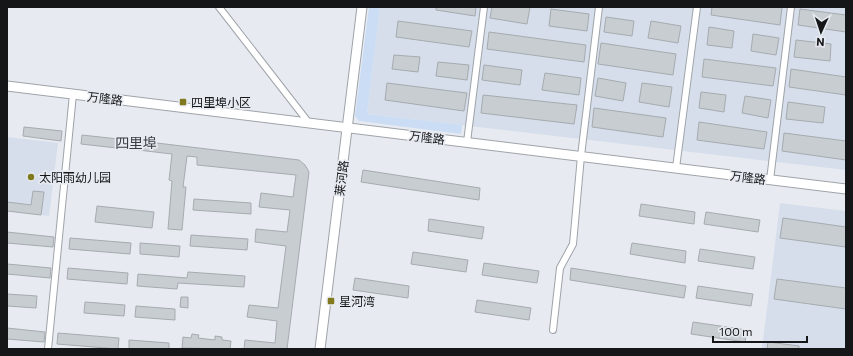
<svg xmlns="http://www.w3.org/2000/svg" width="853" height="356" font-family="Commissioner,'Noto Sans SC',sans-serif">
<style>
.built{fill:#d5deea}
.green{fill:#cbddf4}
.building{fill:#c8cdd2;stroke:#a6abb0}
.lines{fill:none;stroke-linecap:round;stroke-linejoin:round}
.street-casing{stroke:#9fa4a9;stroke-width:8}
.secondary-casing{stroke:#9fa4a9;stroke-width:11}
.street{stroke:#fff;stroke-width:6}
.secondary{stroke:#fff;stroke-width:9}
.poi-dot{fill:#81791e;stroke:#e7ebf1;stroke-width:1.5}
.labels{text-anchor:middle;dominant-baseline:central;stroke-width:3.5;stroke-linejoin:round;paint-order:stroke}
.street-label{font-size:12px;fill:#141618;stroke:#e7ebf1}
.poi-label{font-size:12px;fill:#141618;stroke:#e7ebf1;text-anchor:start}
.quarter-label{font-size:14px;fill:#393c41;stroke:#e7ebf1}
</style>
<rect width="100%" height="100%" fill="#e7ebf1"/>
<g class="built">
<polygon points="380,7 846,7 846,170 367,114"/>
<polygon points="7,137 58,143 49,216 7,211"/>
<polygon points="780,203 846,211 846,349 762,349"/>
</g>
<polygon class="green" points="369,7 380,7 367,114 462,125 461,134 359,121 355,116"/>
<g class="building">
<polygon points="436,7 476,7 475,16 436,10"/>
<polygon points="492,7 530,7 527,24 490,18"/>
<polygon points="712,7 782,7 780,25 711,15"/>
<polygon points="551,9 589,14 587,31 549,26"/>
<polygon points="800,9 846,15 846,32 798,25"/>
<polygon points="606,17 634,21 632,36 604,32"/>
<polygon points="398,21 472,31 469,47 396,37"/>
<polygon points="651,21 681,26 678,43 648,38"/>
<polygon points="709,27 734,31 732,48 707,45"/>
<polygon points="489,32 586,45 584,62 487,49"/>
<polygon points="753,34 779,38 776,55 751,51"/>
<polygon points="796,40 831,44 830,61 794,57"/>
<polygon points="601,43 676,54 673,75 598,64"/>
<polygon points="394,55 420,57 418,72 392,69"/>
<polygon points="704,59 776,68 773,86 702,77"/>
<polygon points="438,62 469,65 467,80 436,76"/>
<polygon points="484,65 522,70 520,85 482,80"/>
<polygon points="791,69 846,77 846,95 789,87"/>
<polygon points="545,73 581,78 579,95 542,90"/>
<polygon points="598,78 626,83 623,101 595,96"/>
<polygon points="387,83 467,93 464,111 385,100"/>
<polygon points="642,83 672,87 669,107 639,102"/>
<polygon points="701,92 726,95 724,112 699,108"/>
<polygon points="483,95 577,105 574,124 481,113"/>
<polygon points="745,96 771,100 768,118 742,113"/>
<polygon points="788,102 825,107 823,123 786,119"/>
<polygon points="594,108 666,118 663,137 592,127"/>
<polygon points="699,122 767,132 764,149 697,140"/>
<polygon points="24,127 62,131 61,141 23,136"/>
<polygon points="784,133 846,141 846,160 782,151"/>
<polygon points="82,135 127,140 126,149 81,144"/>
<polygon points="140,141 299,160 305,165 309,172 287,349 244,349 245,340 275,343 277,321 247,317 249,305 278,308 286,246 255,242 256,229 287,232 290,210 259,207 261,193 293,197 296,175 197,165 197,157 187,156 183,187 186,187 182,230 168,229 172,181 169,180 172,154 138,150"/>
<polygon points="363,170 480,188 479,200 361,182"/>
<polygon points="33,191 44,192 41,215 7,211 7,202 31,205"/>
<polygon points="194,199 251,203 251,214 193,210"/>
<polygon points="641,204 695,212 694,224 639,216"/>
<polygon points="97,206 154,212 152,228 95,222"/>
<polygon points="706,212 760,220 758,232 704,224"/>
<polygon points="783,218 846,227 846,247 780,238"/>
<polygon points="429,219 484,227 482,239 428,231"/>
<polygon points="7,232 54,237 53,247 7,243"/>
<polygon points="191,235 248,239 247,250 190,246"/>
<polygon points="70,238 131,243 130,254 69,249"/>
<polygon points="140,243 180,246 179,257 140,254"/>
<polygon points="632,243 686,251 685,263 630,254"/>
<polygon points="700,249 755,257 753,269 698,261"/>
<polygon points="413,252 468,260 466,272 411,264"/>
<polygon points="484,263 539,271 537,283 482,275"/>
<polygon points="7,264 51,268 50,278 7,274"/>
<polygon points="68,268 128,273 127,284 67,279"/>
<polygon points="571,268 686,286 684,298 570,280"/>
<polygon points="188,272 245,276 244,287 178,283 177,289 137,286 138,274 187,278"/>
<polygon points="355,278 409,286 408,298 353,290"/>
<polygon points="777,279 846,288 846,309 774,299"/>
<polygon points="698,286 753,294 751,306 696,298"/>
<polygon points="7,294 37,296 36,308 7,306"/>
<polygon points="181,297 188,297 188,308 180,307"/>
<polygon points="477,300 531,308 529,320 475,312"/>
<polygon points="85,302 125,305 124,316 84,313"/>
<polygon points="136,306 175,309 175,320 135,317"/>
<polygon points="693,322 747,330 745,342 691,334"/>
<polygon points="7,328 45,332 44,342 7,339"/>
<polygon points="58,333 119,338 118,349 57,344"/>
<polygon points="192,334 199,335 198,338 215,340 215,336 222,337 222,340 231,341 230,349 182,348 183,337 191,338"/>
<polygon points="129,340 169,343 169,349 129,349"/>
<polygon points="768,342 799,346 799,349 767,349"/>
</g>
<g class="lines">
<defs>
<g id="street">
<polyline points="219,7 309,123"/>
<polyline points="467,142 484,7"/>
<polyline points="676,168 697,7"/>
<polyline points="770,180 791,7"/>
<polyline points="553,330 560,268 573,244 581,156 599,7"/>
<polyline points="48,349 73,94"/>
</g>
<g id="secondary">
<polyline points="7,86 846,189"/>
<polyline points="320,349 362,7"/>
</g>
</defs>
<use href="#street" class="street-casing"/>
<use href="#secondary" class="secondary-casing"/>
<use href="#street" class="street"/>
<use href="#secondary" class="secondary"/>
</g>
<g class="poi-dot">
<rect x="179" y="98" width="8" height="8" rx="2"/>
<circle cx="31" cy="177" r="4"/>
<rect x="327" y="297" width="8" height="8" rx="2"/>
</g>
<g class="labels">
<g class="street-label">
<text transform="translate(105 98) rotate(7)">万隆路</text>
<text transform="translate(427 137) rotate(7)">万隆路</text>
<text transform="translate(748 177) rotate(7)">万隆路</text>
<text transform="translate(341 178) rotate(-83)">莱河路</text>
</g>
<g class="poi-label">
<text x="191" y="102">四里埠小区</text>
<text x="39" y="177">太阳雨幼儿园</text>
<text x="339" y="301">星河湾</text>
</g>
<g class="quarter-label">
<text x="136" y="142">四里埠</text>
</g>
</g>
<rect width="853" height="356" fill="none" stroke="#141618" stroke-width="16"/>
<g transform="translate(821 32) rotate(183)" stroke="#e7ebf1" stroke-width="3" paint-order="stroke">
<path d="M0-3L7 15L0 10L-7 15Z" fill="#141618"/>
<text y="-6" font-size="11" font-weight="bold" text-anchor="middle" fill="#141618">N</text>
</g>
<path d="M713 336v6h94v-6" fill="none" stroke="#141618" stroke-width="2"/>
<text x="719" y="336" font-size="12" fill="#141618" stroke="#e7ebf1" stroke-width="3" paint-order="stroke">100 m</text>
</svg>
